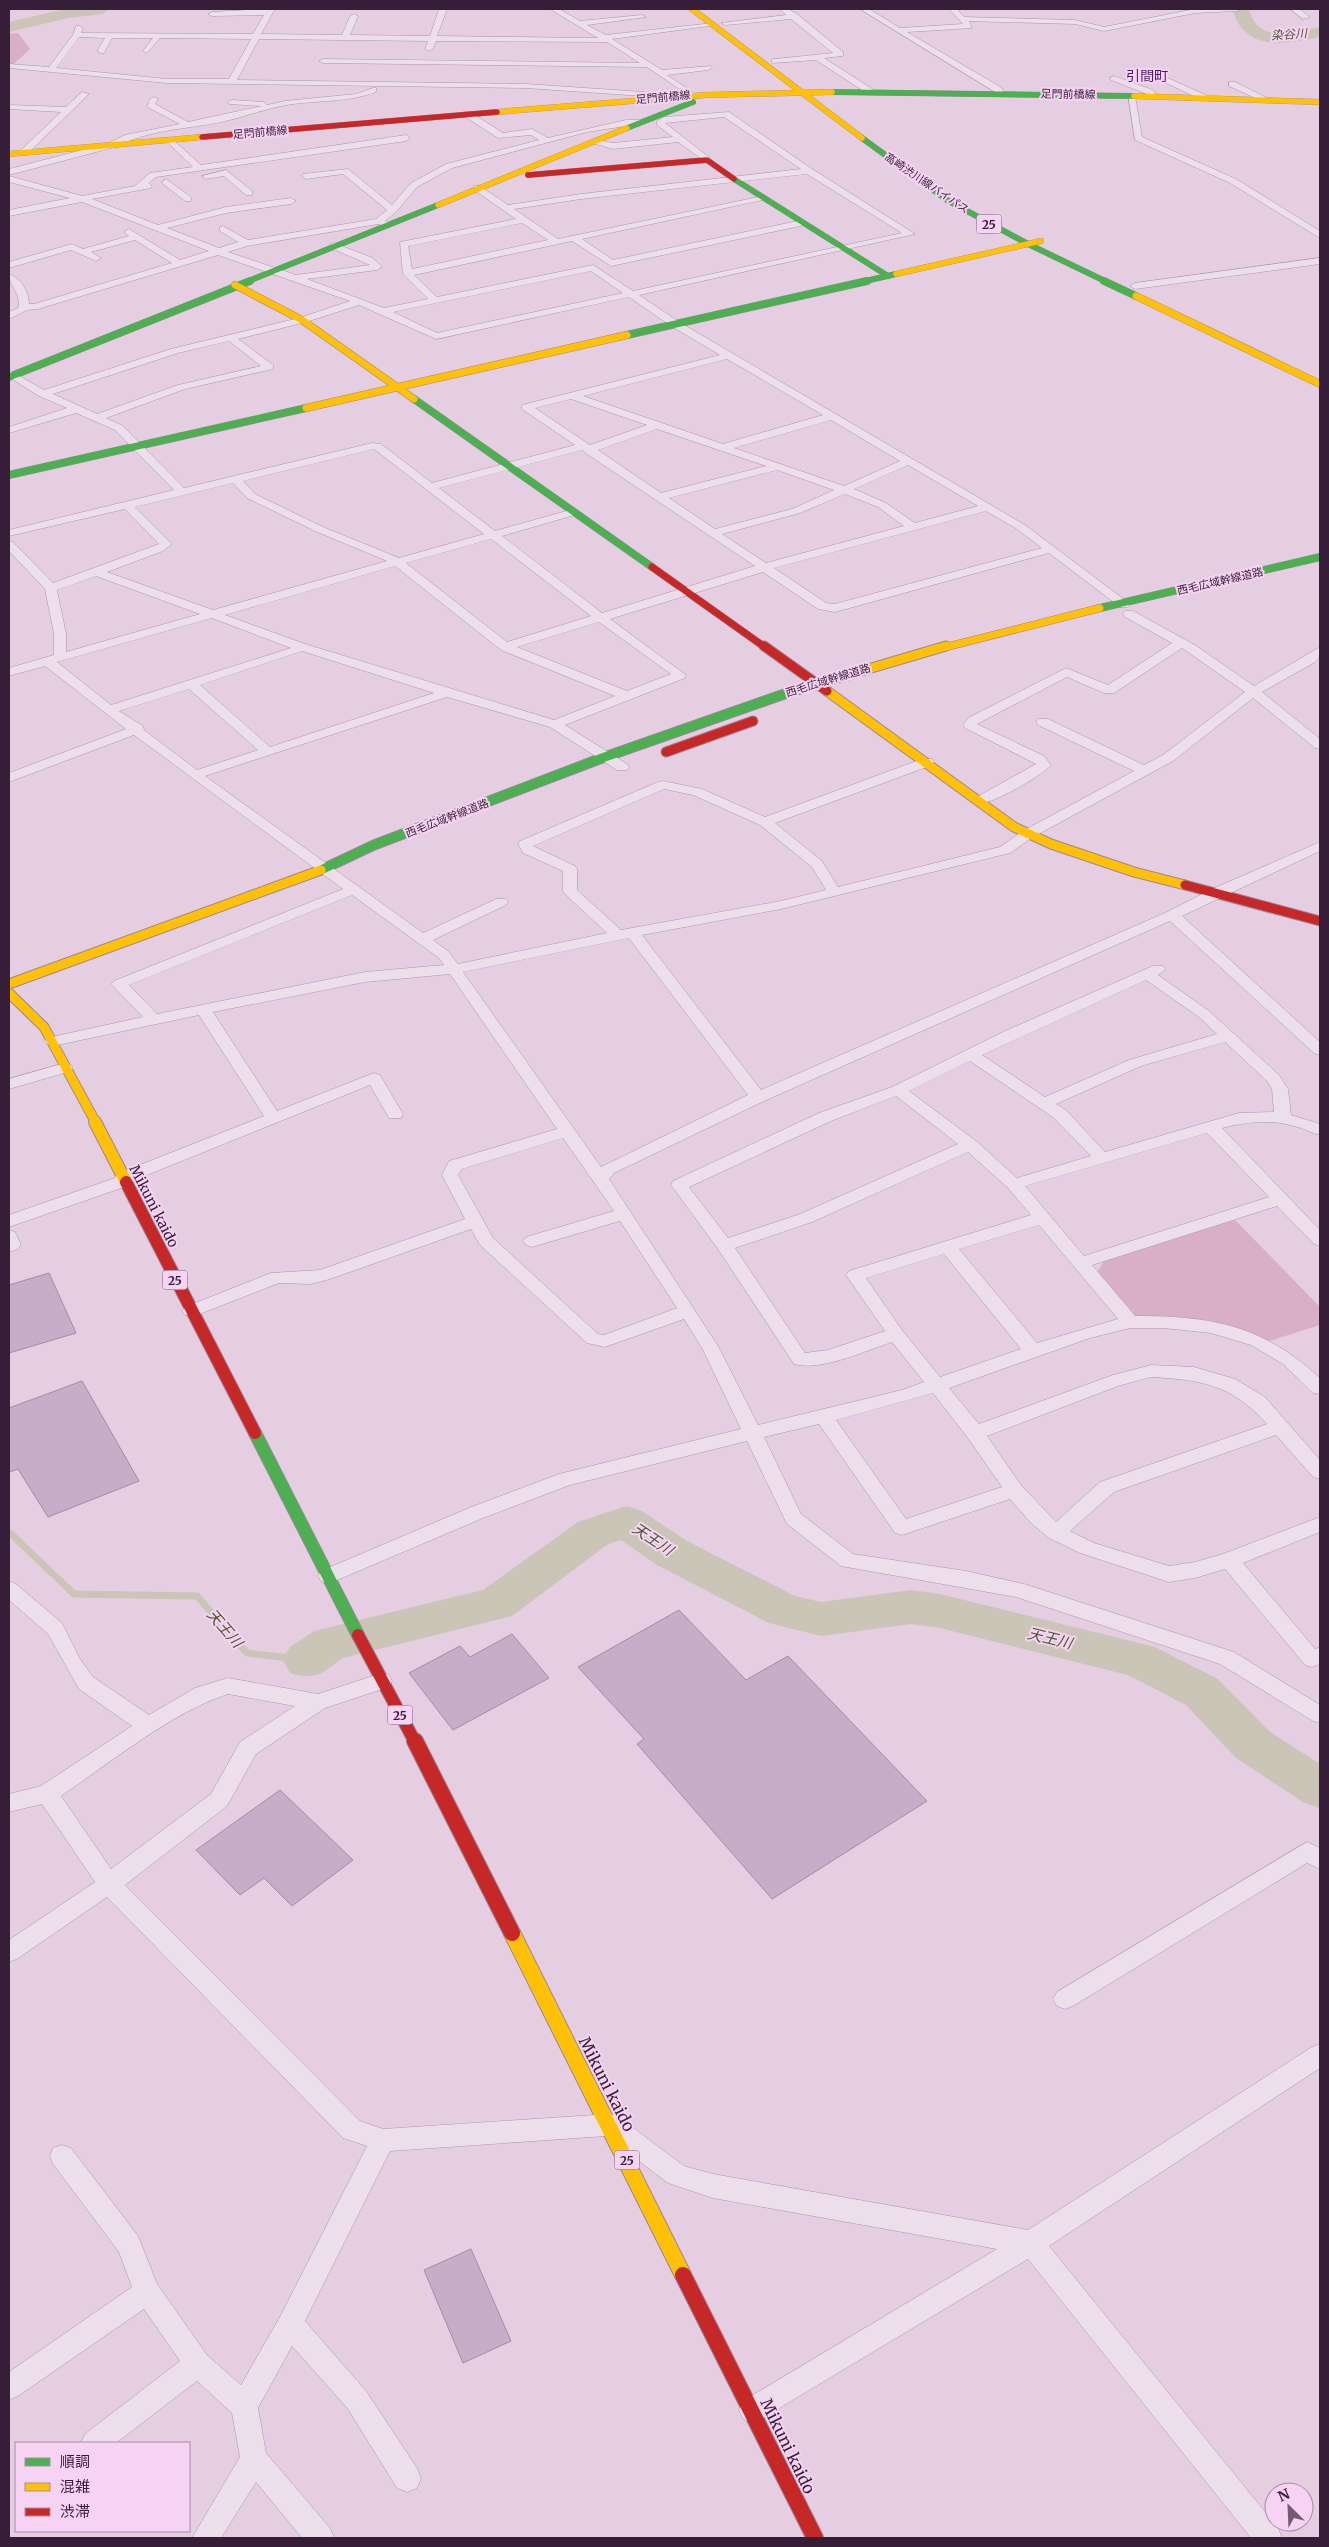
<svg xmlns="http://www.w3.org/2000/svg" width="1329" height="2547" font-family="Merriweather,'Noto Sans JP',serif">
<style>
.green{fill:#d8afc7}
.lines{fill:none;stroke-linecap:round;stroke-linejoin:round}
.stream{stroke:#cac5b7;stroke-width:7}
.river{fill:#cac5b7;fill-rule:evenodd}
.building{fill:#c6aec8;stroke:#a28ca4}
.street-casing{stroke:#aa96a8;stroke-width:1}
.fast-far3-casing{stroke:#998698;stroke-width:6}
.fast-far2-casing{stroke:#998698;stroke-width:8}
.fast-far1-casing{stroke:#998698;stroke-width:11}
.fast-casing{stroke:#998698;stroke-width:14}
.slow-far4-casing{stroke:#998698;stroke-width:6}
.slow-far3-casing{stroke:#998698;stroke-width:8}
.slow-far2-casing{stroke:#998698;stroke-width:11}
.slow-far1-casing{stroke:#998698;stroke-width:14}
.slow-casing{stroke:#998698;stroke-width:18}
.jam-far4-casing{stroke:#998698;stroke-width:6}
.jam-far3-casing{stroke:#998698;stroke-width:8}
.jam-far2-casing{stroke:#998698;stroke-width:11}
.jam-far1-casing{stroke:#998698;stroke-width:14}
.jam-casing{stroke:#998698;stroke-width:18}
.street{fill:#eddeeb;fill-rule:evenodd}
.fast-far3{stroke:#4caf50;stroke-width:5.5}
.fast-far2{stroke:#4caf50;stroke-width:7}
.fast-far1{stroke:#4caf50;stroke-width:9}
.fast{stroke:#4caf50;stroke-width:12}
.slow-far4{stroke:#ffc107;stroke-width:5.5}
.slow-far3{stroke:#ffc107;stroke-width:7}
.slow-far2{stroke:#ffc107;stroke-width:9}
.slow-far1{stroke:#ffc107;stroke-width:12}
.slow{stroke:#ffc107;stroke-width:16}
.jam-far4{stroke:#c62828;stroke-width:5.5}
.jam-far3{stroke:#c62828;stroke-width:7}
.jam-far2{stroke:#c62828;stroke-width:9}
.jam-far1{stroke:#c62828;stroke-width:12}
.jam{stroke:#c62828;stroke-width:16}
.labels{text-anchor:middle;dominant-baseline:central;stroke-width:4;stroke-linejoin:round;paint-order:stroke}
.far-street-label{font-size:11px;fill:#361e39;stroke:#f6d3f2}
.far-water-label{font-size:12px;font-style:italic;fill:#4a592d;stroke:#f6d3f2}
.shield{fill:#f6d3f2;stroke:#705470;stroke-width:1}
.shield-label{font-size:12px;font-weight:bold;fill:#361e39}
.far-quarter-label{font-size:14px;fill:#4a1c67;stroke:#f6d3f2}
.street-label{font-size:14px;fill:#361e39;stroke:#f6d3f2}
.water-label{font-size:15px;font-style:italic;fill:#4a592d;stroke:#f6d3f2}
.near-street-label{font-size:16px;fill:#361e39;stroke:#f6d3f2}
</style>
<rect width="100%" height="100%" fill="#e5cde2"/>
<g class="green">
<polygon points="18,33 30,49 14,64 9,64 9,34"/>
<path d="M1235,1220L1320,1307V1325L1269,1341C1223,1321 1186,1317 1136,1316L1097,1272L1104,1261Z"/>
</g>
<g class="lines">
<polyline class="stream" points="9,1532 74,1594 197,1596 247,1653 306,1660"/>
<g class="river">
<polygon points="65,9 110,9 102,14 68,18 9,32 9,22"/>
<path d="M1232,9H1248C1251,13 1252,19 1255,23C1270,41 1301,31 1320,27V37C1294,42 1259,51 1240,26C1236,21 1235,14 1232,9Z"/>
<path d="M627,1506L642,1511L687,1541L795,1596L821,1602L911,1590L940,1594L1155,1647L1218,1679L1270,1732L1320,1764V1808L1303,1802L1236,1758L1186,1705L1128,1675L940,1628L911,1624L821,1636L769,1623L657,1565L621,1540L608,1544L512,1616L343,1658C322,1673 317,1681 290,1673L283,1660L290,1647L314,1631L483,1590L578,1522Z"/>
</g>
</g>
<g class="building">
<polygon points="49,1273 76,1333 9,1353 9,1285"/>
<polygon points="82,1381 139,1481 48,1517 18,1469 9,1472 9,1408"/>
<polygon points="679,1610 746,1680 788,1656 927,1801 772,1899 637,1744 644,1739 578,1667"/>
<polygon points="512,1634 549,1678 453,1730 409,1673 460,1646 470,1657"/>
<polygon points="280,1790 353,1860 292,1906 264,1878 240,1895 196,1850"/>
<polygon points="471,2249 511,2341 463,2363 424,2270"/>
</g>
<g class="lines">
<defs>
<g id="street">
<path d="M267,9H275L261,34L342,35L350,16L354,14L358,16L350,35L430,36L439,9H447L437,36L598,38L550,9H559L580,21L642,15L646,17L587,25L606,35L713,23L717,25L612,39L662,70L711,66L712,68L708,70L667,75L694,93V97H691L647,67L323,63L319,61L323,59L640,63L607,42L436,41L433,49L429,51L425,49L428,41L259,39L237,80L526,84L644,92L658,96L659,98L655,100L643,96L526,88L167,83L9,68V64L49,67L73,35L76,26H79L83,28L81,33L253,34L264,15L212,16L208,14L212,12ZM79,37L105,38L97,51L101,53H104L112,38H153L143,51L147,53L160,38L251,39L229,79H167L56,68Z"/>
<polygon points="780,9 788,9 797,14 843,52 843,56 824,58 874,90 874,94 868,94 816,60 772,63 772,59 775,59 833,53 791,19 725,25 721,23 786,15"/>
<polygon points="860,9 869,9 900,28 963,24 949,9 957,9 964,17 1075,20 1104,27 1195,9 1241,9 1237,11 1195,13 1104,31 1075,24 969,21 972,28 907,32 1002,88 1004,93 1000,95"/>
<polygon points="1290,9 1299,9 1310,17 1303,19"/>
<polygon points="1114,76 1153,90 1157,96 1150,98 1147,94 1111,80 1110,78"/>
<polygon points="1163,76 1208,96 1209,98 1202,100 1160,80 1159,78"/>
<polygon points="1229,82 1235,82 1271,100 1264,102 1229,86"/>
<path d="M373,88H376V92C347,103 316,100 286,105C264,109 244,117 222,122C186,129 148,130 115,147L9,175V169L109,143L125,135L180,124L147,107L150,99L154,97L158,99L155,104L188,122L262,106L229,104L228,102L232,100L264,102L267,105L285,101L356,94Z"/>
<polygon points="82,92 89,94 26,155 20,155 20,151 61,112 9,109 9,105 66,107"/>
<polygon points="1128,94 1135,96 1142,137 1236,179 1320,231 1320,238 1230,183 1135,140"/>
<path d="M464,112H470L503,133L532,129L548,138L626,120H640L644,123L640,126H626L587,132L452,168L417,187L396,212L385,221L391,225L389,227L378,224L247,246L228,252L296,275L370,265L331,248V244L334,243L373,258L382,267L377,270L307,279L384,308L428,299L403,274L400,242L516,219L474,190V186H480L508,205L581,194L801,169L724,117L665,123L710,158L711,160L707,163L678,142L613,149L589,142L593,139L613,143L673,137L657,125V121L664,117L729,112L812,169L915,234L639,295L679,322L1025,525L1130,604L1128,607H1120L1049,553L835,612L818,609L763,572L610,619L686,675L685,678L565,725L627,764L629,767L627,770H617L550,727L447,697L205,776L423,933L496,899H506L508,902L506,905L433,940L449,952L458,964L607,933L565,894L563,891V871L523,853L518,844L520,841L658,782L663,781L702,789L765,817L922,759H932L934,762L932,765L775,823L822,861L838,887L1000,847L1023,831L1134,771L1038,725L1036,722L1038,719H1048L1144,765L1163,755L1245,692L1182,648L1114,693H1104L1067,677L977,724L1044,756L1051,765C1042,776 988,807 975,804L973,801L975,798L1036,764L965,728L963,725L968,718L1066,668L1108,685L1172,643L1125,617L1123,614L1125,611H1133L1195,645L1254,686L1320,647V657L1315,662L1262,692L1320,739V749L1315,748L1253,698L1173,761L1033,837L1010,853L781,909L642,935L761,1090L1167,912L1210,890L1320,842V851L1182,916L1320,1042V1055L1314,1053L1170,921L764,1101L614,1173L609,1179L718,1346L758,1425L902,1390L924,1382L892,1342C867,1350 820,1372 794,1364L718,1249L671,1185L673,1181L819,1113L892,1087L1005,1031L1153,966H1163L1166,969L1158,975L1209,1011L1279,1075L1288,1089L1291,1115L1320,1124V1135C1311,1133 1303,1128 1294,1126C1271,1119 1245,1122 1222,1128L1320,1230V1246L1314,1244L1277,1206L1092,1265L1135,1316C1212,1316 1262,1325 1320,1378V1394L1313,1393L1283,1364L1251,1345L1211,1333L1163,1328H1130L1090,1338L949,1388L979,1424L1113,1375L1151,1365L1194,1367L1235,1379L1265,1397L1320,1460V1479L1313,1477L1276,1435L1114,1492L1070,1531L1094,1543L1169,1566L1195,1562L1223,1554L1320,1517V1532L1243,1563L1315,1649L1320,1647V1664L1312,1667L1305,1665L1225,1569L1195,1578L1169,1582L1080,1553L1049,1538L1031,1523L1010,1499L902,1535L895,1533L819,1424L764,1437L801,1514L853,1554L966,1571L1024,1584L1234,1652L1320,1705V1723L1313,1721L1220,1664L1016,1597L841,1566L787,1524L747,1441L570,1485L483,1518L335,1581L328,1584L321,1581L318,1576L321,1571L469,1508L559,1474L741,1429L703,1350L684,1319L605,1347L587,1343L480,1245L471,1229L330,1279L311,1284L279,1283L197,1315H185L182,1311L185,1307L271,1273L320,1270L465,1219L442,1175L449,1161L557,1129L450,974L365,982L213,1012L277,1111L374,1073L380,1075L403,1114L401,1118H389L370,1085L132,1181L130,1185L9,1227V1215L115,1178L117,1174L264,1116L199,1015L53,1046L47,1044L45,1041L47,1038L143,1017L114,987L111,984L114,981L343,889L134,735L9,782V773L126,729L45,666L9,676V668L54,655V634L45,589L9,551V541L13,542L53,583L159,544L125,509L9,536V530L174,490L115,430L76,413L9,433V427L67,408L39,396L9,377V370L44,390L171,349L299,318L350,301L218,255L38,309L27,310L9,319V312L18,308C22,293 9,287 9,274C21,278 29,292 29,304H34L172,263L135,240L91,252L101,258L96,261L71,250L9,268V262L72,244L83,249L129,236L124,232L129,229L180,260L209,251L82,202L9,216V210L70,198L9,182V176L82,196L135,186L150,173L193,167L167,142L166,140L170,137L201,165L406,135L410,138L406,141L156,177L149,183L152,186L151,188L92,199L158,225L226,207L291,198L296,201L291,204L226,213L167,228L219,248L238,242L220,231V227L223,226L248,240L376,219L387,210L343,174L306,179L302,176L303,174L348,169L392,205L411,183L446,164L539,140L531,135L498,138L464,116ZM807,174L902,233L633,291L593,265L437,297L414,275L572,241L611,266L805,225L807,223L802,220L613,260L582,239L767,199L763,196L558,239L514,209L581,199ZM522,223L548,240L412,269L408,246ZM591,271L623,293L437,333L393,312ZM629,297L671,326L720,355L522,405V409L575,445L432,483L381,444L372,443L184,488L123,426L106,418L185,389L273,369V365L238,339L306,322L359,305L436,339ZM229,341L261,366L178,385L97,414L53,394L178,353ZM727,359L823,415L723,444L583,396ZM571,399L647,425L590,445L535,408ZM831,420L900,461L844,486L734,448ZM657,429L766,466L661,493L598,450ZM374,449L484,534L399,558L323,527L255,494L243,481ZM582,450L584,452L755,566L602,613L502,536L578,514V510H570L495,531L439,488ZM908,465L978,506L915,523L886,503L854,489ZM777,470L834,490L792,509L715,529L669,498ZM233,483L247,498L315,531L387,561L213,610L107,572L163,551L172,544L135,507ZM845,494L878,507L904,526L766,563L722,534L800,513ZM986,511L1017,529L1042,548L835,604L826,603L774,568ZM491,539L591,616L507,642L406,563ZM395,566L501,650L615,696L554,720L305,644L225,615ZM96,576L200,614L66,652V634L57,590ZM212,618L291,648L111,705L57,662ZM599,622L671,674L627,691L517,647ZM302,651L434,693L270,747L200,685ZM189,689L258,750L197,770L144,730L143,726L119,711ZM664,789L693,795L760,825L812,867L826,890L781,901L621,930L577,890V869L575,866L533,846ZM352,895L439,958L444,965L365,972L157,1014L129,985ZM629,938L748,1095L601,1167L463,972ZM1146,980L1199,1017L1217,1034L1129,1060L1045,1097L982,1055ZM1225,1042L1267,1081L1272,1089L1274,1112L1239,1113L1105,1152L1066,1110L1056,1104L1141,1066ZM970,1061L1054,1118L1091,1156L1017,1178L976,1141L909,1091ZM896,1096L958,1144L800,1214L728,1238L689,1187L831,1121ZM1207,1133L1269,1197L1084,1256L1025,1186ZM563,1138L614,1211L526,1237L523,1241L526,1245L532,1247L620,1221L677,1308L604,1335L598,1334L493,1238L458,1175L462,1169ZM968,1152L1008,1188L1031,1215L849,1271L846,1275L885,1331L828,1350L805,1353L735,1248L812,1222ZM1039,1225L1118,1319L1037,1343L959,1249ZM944,1254L1021,1349L940,1377L902,1330L866,1278ZM1151,1377C1202,1380 1231,1384 1267,1424L1100,1482L1056,1522L1021,1485L987,1436L1118,1386ZM933,1393L968,1438L1002,1487L906,1519L836,1420Z"/>
<polygon points="226,170 252,191 252,195 246,195 224,176 206,179 202,176"/>
<polygon points="166,179 191,197 191,201 185,201 163,184 162,182"/>
<polygon points="1320,258 1320,264 1135,289 1130,286 1135,283"/>
<polygon points="65,1063 71,1065 73,1068 71,1071 9,1089 9,1079"/>
<polygon points="9,1230 15,1232 21,1245 18,1249 9,1252"/>
<path d="M9,1581L16,1584L62,1623L80,1659L93,1677L149,1715L195,1688L228,1678L318,1694L382,1673L389,1675L392,1681L389,1687L325,1708L256,1754L227,1806L125,1885L360,2121L383,2129L610,2114L619,2117L684,2166L713,2174L1028,2230L1312,2047L1320,2044V2068L1049,2246L1278,2528L1282,2538H1251L1028,2259L761,2419L752,2423L743,2419L739,2410L743,2401L997,2249L713,2198L668,2183L606,2136L390,2151L305,2321L366,2391L417,2468L421,2478L417,2488L407,2492L397,2488L348,2409L292,2346L258,2408L266,2453L330,2528L334,2538H302L256,2482L221,2538H192L240,2457L232,2413L197,2381L116,2443H81L85,2434L180,2361L144,2309L18,2396L9,2400V2372L132,2287L119,2252L53,2164L50,2156L53,2148L62,2145L71,2148L138,2236L157,2284L207,2355L241,2385L281,2315L367,2146L343,2138L107,1897L17,1959L9,1962V1940L95,1882L42,1804L9,1812V1794L41,1786L132,1726L79,1689L48,1634L9,1600ZM228,1694L295,1706L240,1742L211,1794L111,1869L61,1796C110,1763 172,1712 228,1694Z"/>
<polygon points="1307,1842 1320,1848 1320,1869 1307,1863 1073,2006 1065,2009 1057,2006 1053,1999 1057,1992"/>
</g>
<g id="fast-far3">
<polyline points="832,92 1134,96"/>
<polyline points="627,128 693,102"/>
<polyline points="862,138 947,200 1028,244 1107,282"/>
<polyline points="734,179 888,276"/>
<polyline points="246,282 438,205"/>
<polyline points="861,282 896,274"/>
</g>
<g id="fast-far2">
<polyline points="1104,281 1136,296"/>
<polyline points="627,335 867,281"/>
<polyline points="9,377 250,281"/>
<polyline points="414,399 652,567"/>
<polyline points="9,475 306,408"/>
<polyline points="1100,608 1320,557"/>
</g>
<polyline id="fast-far1" points="321,870 374,845 602,758 790,692"/>
<polyline id="fast" points="255,1433 358,1635"/>
<g id="slow-far4">
<polyline points="692,9 862,138"/>
<polyline points="1134,96 1320,102"/>
<polyline points="497,112 706,95 832,92"/>
<polyline points="9,154 202,137"/>
<polyline points="438,205 627,128"/>
<polyline points="896,274 1041,241"/>
</g>
<g id="slow-far3">
<polyline points="235,285 302,320 414,399"/>
<polyline points="1136,296 1320,384"/>
<polyline points="306,408 627,335"/>
<polyline points="942,648 1100,608"/>
</g>
<g id="slow-far2">
<polyline points="827,691 1014,827 1051,844 1134,872 1185,885"/>
<polyline points="790,692 946,646"/>
<polyline points="9,984 321,870"/>
<polyline points="9,993 44,1027 96,1123"/>
</g>
<polyline id="slow-far1" points="95,1122 126,1182"/>
<polyline id="slow" points="512,1933 683,2275"/>
<g id="jam-far4">
<polyline points="202,137 497,112"/>
<polyline points="528,175 707,160 734,179"/>
</g>
<polyline id="jam-far3" points="652,567 766,648"/>
<g id="jam-far2">
<polyline points="764,646 827,691"/>
<polyline points="666,752 753,721"/>
<polyline points="1185,885 1320,921"/>
</g>
<g id="jam-far1">
<polyline points="126,1182 255,1433"/>
<polyline points="358,1635 415,1742"/>
</g>
<g id="jam">
<polyline points="415,1741 512,1933"/>
<polyline points="683,2275 815,2538"/>
</g>
</defs>
<use href="#street" class="street-casing"/>
<use href="#fast-far3" class="fast-far3-casing"/>
<use href="#fast-far2" class="fast-far2-casing"/>
<use href="#fast-far1" class="fast-far1-casing"/>
<use href="#fast" class="fast-casing"/>
<use href="#slow-far4" class="slow-far4-casing"/>
<use href="#slow-far3" class="slow-far3-casing"/>
<use href="#slow-far2" class="slow-far2-casing"/>
<use href="#slow-far1" class="slow-far1-casing"/>
<use href="#slow" class="slow-casing"/>
<use href="#jam-far4" class="jam-far4-casing"/>
<use href="#jam-far3" class="jam-far3-casing"/>
<use href="#jam-far2" class="jam-far2-casing"/>
<use href="#jam-far1" class="jam-far1-casing"/>
<use href="#jam" class="jam-casing"/>
<use href="#street" class="street"/>
<use href="#fast-far3" class="fast-far3"/>
<use href="#fast-far2" class="fast-far2"/>
<use href="#fast-far1" class="fast-far1"/>
<use href="#fast" class="fast"/>
<use href="#slow-far4" class="slow-far4"/>
<use href="#slow-far3" class="slow-far3"/>
<use href="#slow-far2" class="slow-far2"/>
<use href="#slow-far1" class="slow-far1"/>
<use href="#slow" class="slow"/>
<use href="#jam-far4" class="jam-far4"/>
<use href="#jam-far3" class="jam-far3"/>
<use href="#jam-far2" class="jam-far2"/>
<use href="#jam-far1" class="jam-far1"/>
<use href="#jam" class="jam"/>
</g>
<g class="labels">
<g class="far-street-label">
<text transform="translate(1068 94) rotate(1)">足門前橋線</text>
<text transform="translate(663 97) rotate(-5)">足門前橋線</text>
<text transform="translate(260 132) rotate(-5)">足門前橋線</text>
<text transform="translate(927 183) rotate(34)">高崎渋川線バイパス</text>
<text transform="translate(1220 581) rotate(-13)">西毛広域幹線道路</text>
<text transform="translate(828 680) rotate(-17)">西毛広域幹線道路</text>
<text transform="translate(447 818) rotate(-21)">西毛広域幹線道路</text>
</g>
<g class="far-water-label">
<text transform="translate(1289 34) rotate(-4)">染谷川</text>
</g>
<g class="shield">
<rect x="976.5" y="214.5" width="25" height="19" rx="4"/>
<rect x="162.5" y="1270.5" width="25" height="19" rx="4"/>
<rect x="387.5" y="1705.5" width="25" height="19" rx="4"/>
<rect x="614.5" y="2150.5" width="25" height="19" rx="4"/>
</g>
<g class="shield-label">
<text x="989" y="224">25</text>
<text x="175" y="1280">25</text>
<text x="400" y="1715">25</text>
<text x="627" y="2160">25</text>
</g>
<g class="far-quarter-label">
<text x="1147" y="76">引間町</text>
</g>
<g class="street-label">
<text transform="translate(154 1206) rotate(63)">Mikuni kaido</text>
</g>
<g class="water-label">
<text transform="translate(653 1539) rotate(34)">天王川</text>
<text transform="translate(225 1628) rotate(49)">天王川</text>
<text transform="translate(1050 1638) rotate(14)">天王川</text>
</g>
<g class="near-street-label">
<text transform="translate(607 2084) rotate(63)">Mikuni kaido</text>
<text transform="translate(788 2446) rotate(64)">Mikuni kaido</text>
</g>
</g>
<rect width="1329" height="2547" fill="none" stroke="#361e39" stroke-width="20"/>
<rect x="15" y="2442" width="175" height="90" fill="#f6d3f2" stroke="#a98ba8"/>
<rect x="25" y="2458" width="25" height="8" fill="#4caf50" stroke="#a98ba8"/>
<text x="60" y="2467" font-size="15" fill="#361e39">順調</text>
<rect x="25" y="2483" width="25" height="8" fill="#ffc107" stroke="#a98ba8"/>
<text x="60" y="2492" font-size="15" fill="#361e39">混雑</text>
<rect x="25" y="2508" width="25" height="8" fill="#c62828" stroke="#a98ba8"/>
<text x="60" y="2517" font-size="15" fill="#361e39">渋滞</text>
<g transform="translate(1289 2507) rotate(336)"><circle r="24" fill="#f6d3f2" stroke="#a98ba8"/>
<path d="M0-4L9 19L0 12L-9 19Z" fill="#735b74"/>
<text y="-8" font-size="14" font-weight="bold" text-anchor="middle" fill="#361e39">N</text>
</g>
</svg>
